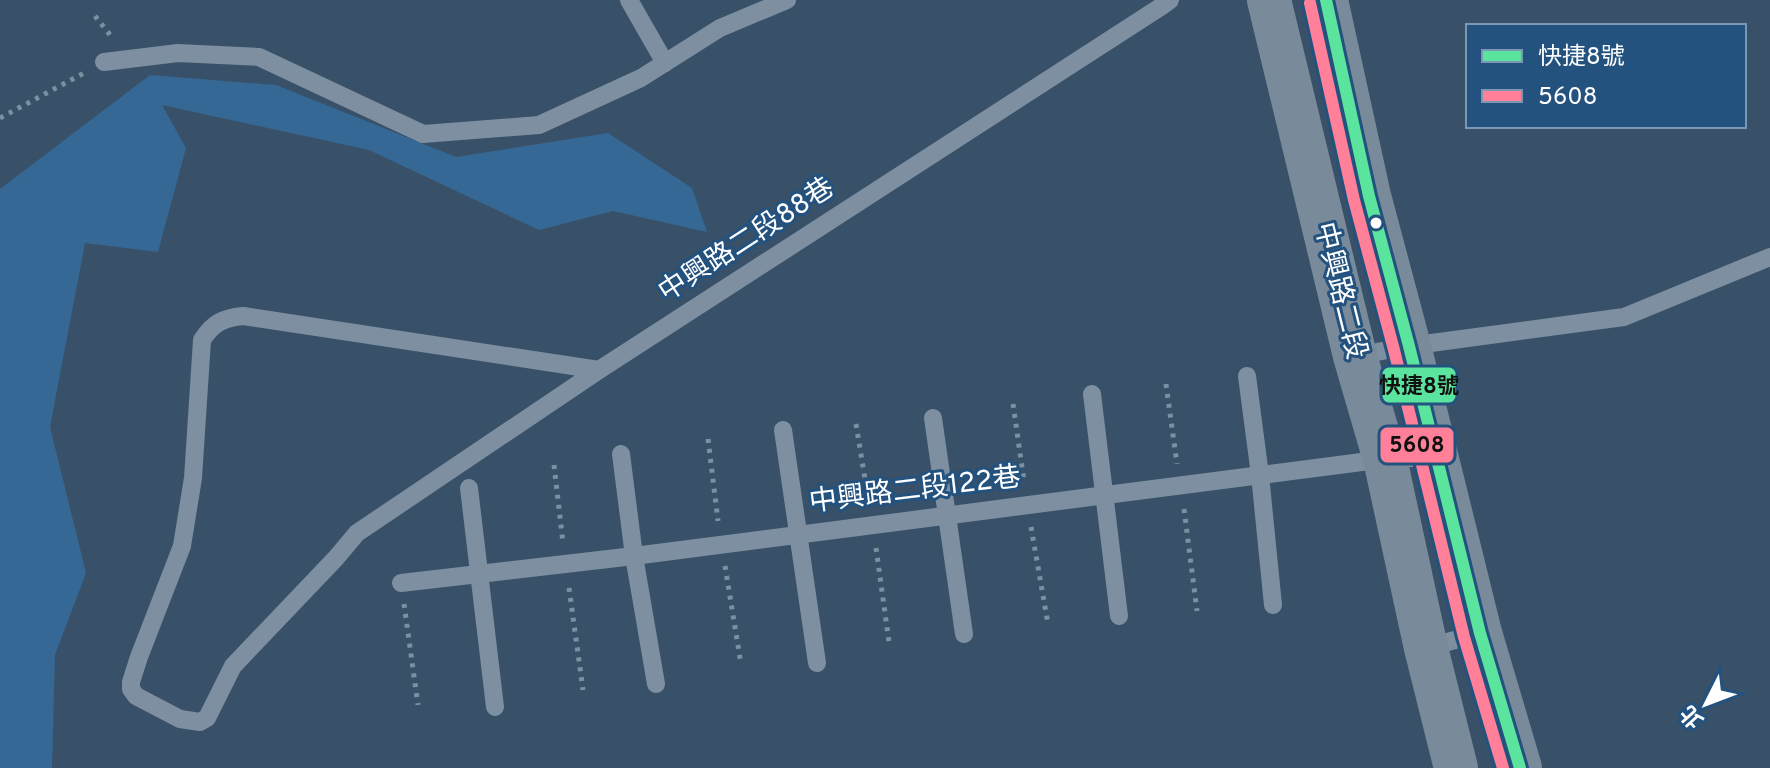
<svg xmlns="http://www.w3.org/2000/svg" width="1770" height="768" font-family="Overpass,'Noto Sans TC',sans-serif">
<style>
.green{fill:#366895}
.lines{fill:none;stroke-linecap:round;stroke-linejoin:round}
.path{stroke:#7d8fa0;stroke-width:5;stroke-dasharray:4 6;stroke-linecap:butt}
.lane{stroke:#7d8fa0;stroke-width:18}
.secondary{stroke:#798b9b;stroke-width:44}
.bus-1-casing{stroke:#23527e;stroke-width:18}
.bus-2-casing{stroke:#23527e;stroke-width:18}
.bus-1{stroke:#5ae49d;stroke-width:12}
.bus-2{stroke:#ff8098;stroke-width:12}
.bus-dot{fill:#fff;stroke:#23527e;stroke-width:3}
.labels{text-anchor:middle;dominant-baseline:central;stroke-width:6;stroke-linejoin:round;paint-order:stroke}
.street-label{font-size:28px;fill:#fff;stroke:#23527e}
.line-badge{stroke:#23527e;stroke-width:3}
.pale-badge-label{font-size:22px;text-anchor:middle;font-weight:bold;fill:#111}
</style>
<rect width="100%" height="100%" fill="#385169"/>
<polygon class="green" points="150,75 276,85 456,157 608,133 692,188 707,232 613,211 539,230 369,150 162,105 186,148 158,252 85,243 50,427 86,573 55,655 52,768 0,768 0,189"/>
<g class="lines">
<g class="path">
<polyline points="95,16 111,36"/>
<polyline points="0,118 84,73"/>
<polyline points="1166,384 1177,464"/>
<polyline points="1013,404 1024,481"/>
<polyline points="856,424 869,503"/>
<polyline points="708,439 718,521"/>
<polyline points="554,465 563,543"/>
<polyline points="1184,509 1197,611"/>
<polyline points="1031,527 1048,624"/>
<polyline points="876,548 889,642"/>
<polyline points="725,566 741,664"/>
<polyline points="569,588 583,690"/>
<polyline points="404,604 418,705"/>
</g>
<g class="lane">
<polyline points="629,0 665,63"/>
<polyline points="104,62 178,53 259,57 423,134 539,125 641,78 720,28 787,0"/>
<polyline points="1355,356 1409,346 1624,317 1770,257"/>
<path d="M599,370L243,316C223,318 213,323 202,340L193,478L182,546L139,657L131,682V689L136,696L180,719L200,722L207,718L233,666L336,558L357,533L599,370L1162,6L1170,0"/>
<polyline points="1247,376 1260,475 1273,605"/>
<polyline points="1092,394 1119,616"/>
<polyline points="933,418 964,634"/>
<polyline points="783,430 817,663"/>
<polyline points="621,454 634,556 656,684"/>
<polyline points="469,488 495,707"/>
<polyline points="401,583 634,556 1385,459 1437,457"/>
<polyline points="1426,648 1480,633"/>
</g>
<g class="secondary">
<polyline points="1269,0 1355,356 1385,459 1426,648 1456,768"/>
<polyline points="1326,0 1369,196 1409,346 1480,633 1520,768"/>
</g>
<defs>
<polyline id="bus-1" points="1326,0 1369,196 1409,346 1480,633 1520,768"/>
<polyline id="bus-2" points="1310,3 1354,200 1394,350 1464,637 1503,768"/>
</defs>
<use href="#bus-1" class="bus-1-casing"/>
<use href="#bus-2" class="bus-2-casing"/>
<use href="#bus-1" class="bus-1"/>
<use href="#bus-2" class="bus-2"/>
</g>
<circle class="bus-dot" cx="1376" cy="223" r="7"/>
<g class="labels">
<g class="street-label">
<text transform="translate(747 241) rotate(-33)">中興路二段88巷</text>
<text transform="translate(1339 291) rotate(76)">中興路二段</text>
<text transform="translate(915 491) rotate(-7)">中興路二段122巷</text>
</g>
</g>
<g class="line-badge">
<rect x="1381" y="366" width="76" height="38" rx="8" fill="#5ae49d"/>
<rect x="1379" y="426" width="76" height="38" rx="8" fill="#ff8098"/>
</g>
<g class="pale-badge-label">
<text x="1419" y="393">快捷8號</text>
<text x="1417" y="452">5608</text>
</g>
<rect x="1466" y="24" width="280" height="104" fill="#23527e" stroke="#7b97b2" stroke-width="2"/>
<rect x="1482" y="50" width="40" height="12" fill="#5ae49d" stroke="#7b97b2" stroke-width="2"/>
<text x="1538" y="64" font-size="24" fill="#ffffff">快捷8號</text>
<rect x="1482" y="90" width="40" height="12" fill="#ff8098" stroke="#7b97b2" stroke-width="2"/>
<text x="1538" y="104" font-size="24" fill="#ffffff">5608</text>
<g transform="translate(1706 704) rotate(228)" stroke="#23527e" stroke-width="6" paint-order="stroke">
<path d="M0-6L14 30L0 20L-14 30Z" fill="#ffffff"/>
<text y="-12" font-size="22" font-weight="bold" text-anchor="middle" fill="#ffffff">北</text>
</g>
</svg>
